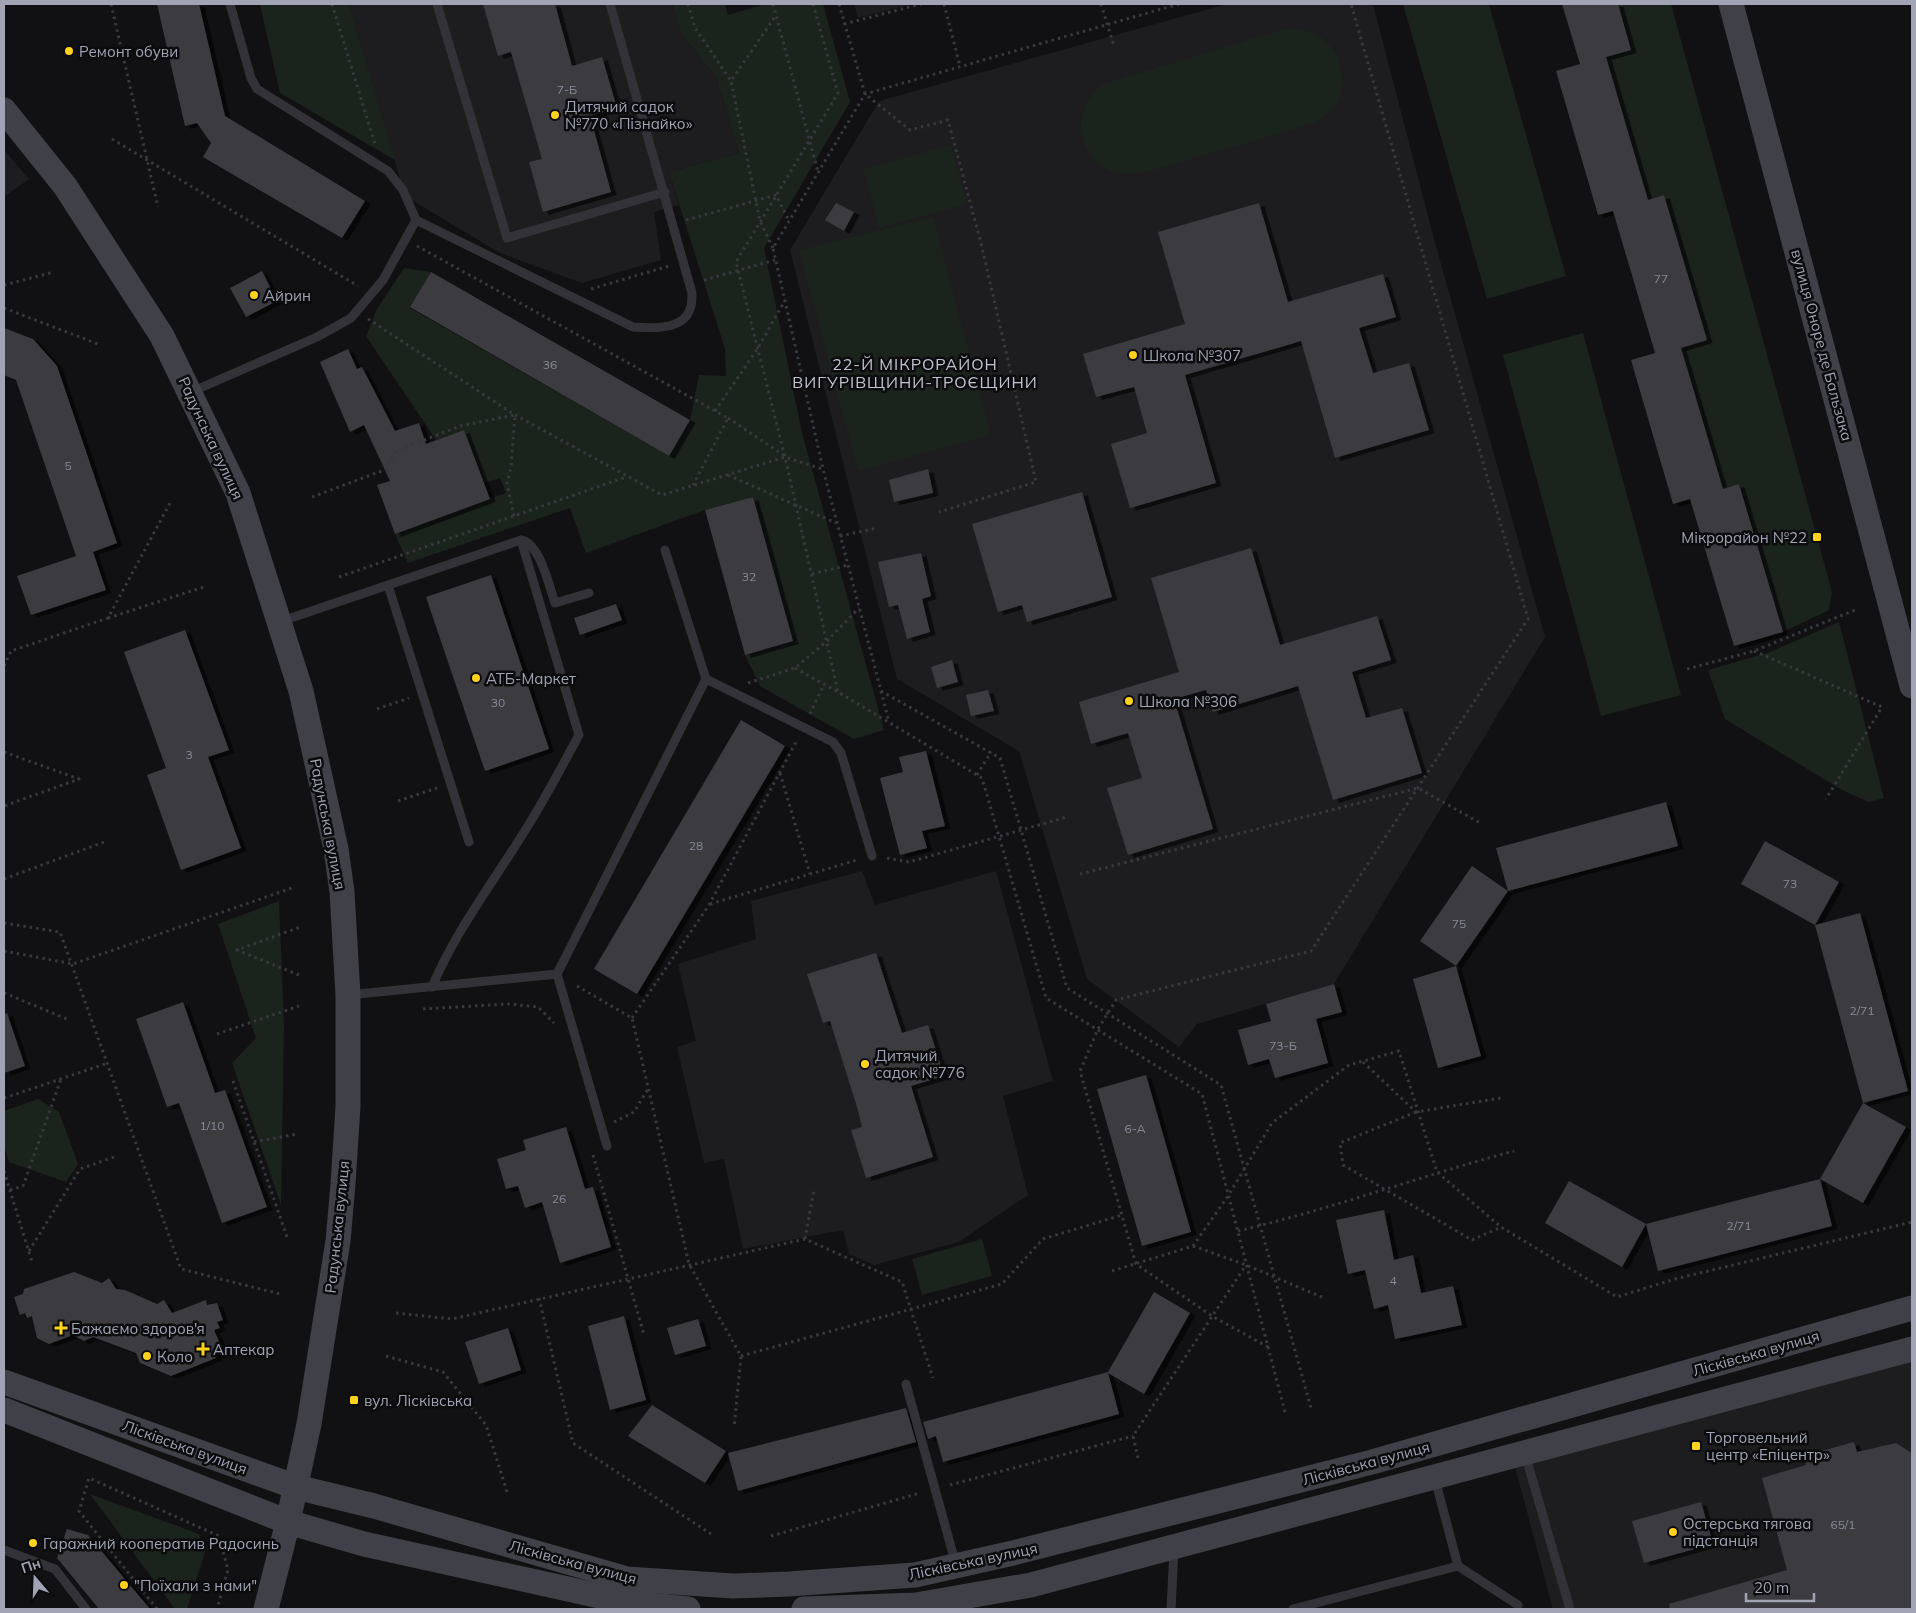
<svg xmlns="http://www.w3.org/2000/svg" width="1916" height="1613" font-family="Mulish,sans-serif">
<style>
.built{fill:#1d1d20}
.green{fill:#1b231d}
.building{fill:#3a3b41;filter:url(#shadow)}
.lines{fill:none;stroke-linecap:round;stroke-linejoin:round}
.path{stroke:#38393f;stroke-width:3;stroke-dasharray:2.5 4;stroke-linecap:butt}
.lane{stroke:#323238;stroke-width:9}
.secondary{stroke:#3f4048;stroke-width:25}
.poi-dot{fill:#ffd21d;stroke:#0c0c0e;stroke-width:2}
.labels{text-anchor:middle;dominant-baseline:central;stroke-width:5;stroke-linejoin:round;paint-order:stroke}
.number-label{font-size:12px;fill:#878a98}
.poi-label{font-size:15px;fill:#a1a4b5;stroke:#0c0c0e;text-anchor:start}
.street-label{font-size:15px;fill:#a1a4b5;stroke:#0c0c0e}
.neighbourhood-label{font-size:16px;letter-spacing:1px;fill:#c2c4d1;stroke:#0c0c0e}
</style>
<defs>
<filter id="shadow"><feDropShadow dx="5.5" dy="3" stdDeviation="0" flood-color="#0009"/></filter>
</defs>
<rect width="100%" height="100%" fill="#111113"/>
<g class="built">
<polygon points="349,4 672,4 681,34 716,77 739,153 669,172 679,205 654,212 661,260 582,283 500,253 405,196"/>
<polygon points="854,4 912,4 858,18"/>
<polygon points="1227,4 1373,4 1433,235 1545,637 1334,984 1197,1024 1179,1047 1087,979 1019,751 897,679 790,250 879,101"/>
<polygon points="4,150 29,179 4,197"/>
<polygon points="862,871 875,905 996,871 1053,1081 1003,1096 1028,1195 959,1242 874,1265 849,1254 843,1230 743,1249 724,1159 704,1163 677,1047 696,1041 678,964 756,939 751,901"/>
<polygon points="1912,1361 1912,1609 1553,1609 1515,1467"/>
</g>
<g class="green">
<polygon points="260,4 349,4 395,160 280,93"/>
<polygon points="672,4 725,4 728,15 765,4 823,4 850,102 764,248 802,433 884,730 854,739 760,686 745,655 793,641 753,497 705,510 586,553 570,508 408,563 395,534 506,493 500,478 484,483 464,430 436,440 366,336 377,309 404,268 431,272 410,308 669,456 690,420 699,375 726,376 725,349 669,172 739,153 716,77 681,34"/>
<polygon points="1403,4 1489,4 1566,276 1487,299"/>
<polygon points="1618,4 1671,4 1832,592 1829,610 1783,632 1740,484 1723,489 1681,348 1707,340 1664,195 1648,200 1606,57 1631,49"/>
<path d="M1288,28C1299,30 1312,31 1322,38C1345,55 1351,94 1328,114C1324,118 1319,120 1315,123L1142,173C1129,174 1116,174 1104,168C1094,163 1089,155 1085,145C1075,121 1084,101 1103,84Z"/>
<polygon points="951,145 967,204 879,228 863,169"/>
<polygon points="933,217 991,435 858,471 799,250"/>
<polygon points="1583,333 1681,695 1601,716 1503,355"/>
<polygon points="1839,622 1884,798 1869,802 1842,790 1725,719 1708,670 1770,652"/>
<polygon points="279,901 284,1026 281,1205 232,1063 256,1038 218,924"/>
<polygon points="38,1099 59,1112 78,1164 66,1182 9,1162 4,1146 4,1111"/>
<polygon points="982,1239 992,1276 922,1295 912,1259"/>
<polygon points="90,1494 199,1534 205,1552 187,1609 175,1609"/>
</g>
<g class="building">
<polygon points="157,4 199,4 225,116 365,201 342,238 203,157 211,143 197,123 185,126"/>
<polygon points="483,4 555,4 572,66 602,57 617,108 590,116 611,192 543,212 529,162 542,159 511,52 498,56"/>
<polygon points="1562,4 1618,4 1631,50 1606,57 1648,200 1664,195 1707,340 1681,348 1723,489 1739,484 1783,632 1734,646 1690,499 1673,504 1631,360 1655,353 1613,211 1598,215 1556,71 1580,64"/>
<polygon points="836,203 854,212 844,231 825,220"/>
<polygon points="1259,203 1288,302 1383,274 1396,317 1359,328 1373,373 1409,363 1429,430 1335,458 1301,341 1185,375 1216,483 1130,508 1111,444 1147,433 1134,387 1096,397 1083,354 1185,324 1158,232"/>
<polygon points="262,271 277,301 246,317 230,288"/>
<polygon points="431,272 690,420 669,456 410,307"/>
<polygon points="4,328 33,339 57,366 117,543 93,552 106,590 31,615 17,576 76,556 16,380 4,375"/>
<polygon points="348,349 357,369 362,367 395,431 419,423 426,444 464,430 490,499 395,534 377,485 390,481 364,425 350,432 320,362"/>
<polygon points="928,469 933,493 894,502 889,480"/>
<polygon points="1082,492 1112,597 1027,622 1022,605 998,612 972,524"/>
<polygon points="753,497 793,641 745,655 705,510"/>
<polygon points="1251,548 1280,645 1377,616 1391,660 1352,672 1366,718 1402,708 1422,773 1333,800 1298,686 1213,712 1206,690 1174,699 1213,829 1128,855 1107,788 1142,778 1128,733 1091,744 1079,702 1179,672 1151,578"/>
<polygon points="921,553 931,596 922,599 930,632 907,639 898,605 889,607 878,562"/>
<polygon points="491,575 549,749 485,771 426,597"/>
<polygon points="616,604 622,620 580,635 574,618"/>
<polygon points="185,630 229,750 208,757 241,848 181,870 147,775 166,768 124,652"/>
<polygon points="952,660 958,682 937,688 931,667"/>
<polygon points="988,690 994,711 971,716 966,695"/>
<polygon points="741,720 785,746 637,994 594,969"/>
<polygon points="926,751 945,826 922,831 927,848 900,855 880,778 903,772 899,757"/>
<polygon points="1666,802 1678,846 1508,891 1496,848"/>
<polygon points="1765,841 1839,882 1815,925 1741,884"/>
<polygon points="1472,866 1508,891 1456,966 1420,941"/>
<polygon points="1860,913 1908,1091 1863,1103 1815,925"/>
<polygon points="876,953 902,1033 928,1025 944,1076 911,1086 933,1157 866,1178 851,1130 862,1127 857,1107 830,1021 823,1023 807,974"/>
<polygon points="1456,966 1481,1056 1438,1068 1413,979"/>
<polygon points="1334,984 1342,1012 1316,1019 1328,1063 1275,1078 1269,1059 1248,1065 1238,1030 1271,1021 1266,1004"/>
<polygon points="183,1002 215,1093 225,1090 267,1207 222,1223 179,1103 167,1107 136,1019"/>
<polygon points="7,1013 25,1066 4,1073 4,1014"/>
<polygon points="1146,1075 1191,1232 1142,1246 1097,1089"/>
<polygon points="1863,1103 1906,1127 1863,1203 1820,1179"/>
<polygon points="566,1127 585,1189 593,1187 611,1247 560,1263 542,1202 525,1208 518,1186 506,1189 497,1159 526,1150 523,1140"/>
<polygon points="1820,1179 1832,1226 1658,1271 1646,1224"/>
<polygon points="1569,1181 1646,1224 1622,1267 1545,1223"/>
<polygon points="1384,1210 1394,1260 1413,1255 1421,1293 1453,1286 1462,1325 1395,1339 1388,1305 1374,1309 1365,1270 1348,1274 1336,1220"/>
<polygon points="74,1272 102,1283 109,1278 116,1289 125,1290 157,1304 164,1300 172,1313 206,1300 207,1305 217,1303 223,1320 217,1322 220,1328 214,1330 221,1346 217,1350 216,1358 171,1376 140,1363 136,1353 93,1337 84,1341 73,1335 49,1344 37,1338 32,1316 27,1318 25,1313 20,1315 14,1297 23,1294 24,1289"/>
<polygon points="1154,1292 1190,1313 1144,1394 1108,1373 1119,1414 943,1462 936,1436 928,1439 923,1422 1108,1372"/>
<polygon points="624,1316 646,1400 610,1410 588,1326"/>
<polygon points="698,1319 706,1346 675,1355 667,1328"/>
<polygon points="508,1328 521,1370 479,1384 465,1342"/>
<polygon points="652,1405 726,1451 705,1483 628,1436"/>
<polygon points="906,1408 916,1442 738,1491 728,1453"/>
<polygon points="1854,1442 1857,1452 1896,1443 1912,1453 1912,1609 1670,1609 1669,1604 1787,1570 1762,1478 1806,1465 1804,1456"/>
<polygon points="1701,1502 1713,1544 1644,1563 1632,1521"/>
<polygon points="67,1529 88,1535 150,1609 99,1609 57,1558"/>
</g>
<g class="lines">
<g class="path">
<polyline points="111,4 158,207"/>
<polyline points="332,4 375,144"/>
<polyline points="688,4 695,28 731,81"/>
<polyline points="773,4 818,172"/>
<polyline points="813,4 838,93 736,262 785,457 838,692 982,778 1046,998 1202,1094 1286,1416"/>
<polyline points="839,4 865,94 910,130 948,120 981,243 1036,482 939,512"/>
<polyline points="944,4 960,66"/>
<polyline points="1101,4 1114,46"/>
<polyline points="1179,4 865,94 773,248 823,469 881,691 1000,758 1067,988 1221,1085 1311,1408"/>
<polyline points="844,24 921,4"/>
<polyline points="112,139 358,286"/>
<polyline points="686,220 776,195 789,221"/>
<polyline points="417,246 728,418 693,485"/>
<polyline points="773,248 760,221 731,81 776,15"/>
<polyline points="704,280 775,260"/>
<polyline points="4,285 54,272"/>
<polyline points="591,289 669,266"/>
<polyline points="4,308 98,344"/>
<polyline points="368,319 515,415 662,495 785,457 822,469"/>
<polyline points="715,411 758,348 784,302"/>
<polyline points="728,418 785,456"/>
<polyline points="728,475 836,523"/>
<polyline points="312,497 387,469 396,451 460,426 515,415 511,467 507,483 514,516"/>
<polyline points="840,536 877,528"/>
<polyline points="812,574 848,565"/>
<polyline points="339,577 626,477"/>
<polyline points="108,618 207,586"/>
<polyline points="1754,651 1882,707 1826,799"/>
<polyline points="4,666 11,651 108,618 170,503"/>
<polyline points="795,668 838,692"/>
<polyline points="1687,669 1754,651 1855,610"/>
<polyline points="748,683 795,668 827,641 859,608"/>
<polyline points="881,691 889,722"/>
<polyline points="377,709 409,698"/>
<polyline points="810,714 824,684"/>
<polyline points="4,752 79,779 4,806"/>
<polyline points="780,773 810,874"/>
<polyline points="977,775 991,752"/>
<polyline points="398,801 437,788"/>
<polyline points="887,858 909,862 1067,817"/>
<polyline points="1080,874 1418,788 1482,824"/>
<polyline points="4,879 104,842"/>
<polyline points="710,904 857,860"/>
<polyline points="4,923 60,932 181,1269 280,1294"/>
<polyline points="4,951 73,964 292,888"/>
<polyline points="299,975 237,950 300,927"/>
<polyline points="577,986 632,1018 689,1264 741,1356 734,1428"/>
<polyline points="4,993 67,1019"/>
<polyline points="423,1009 508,1004 538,1007 554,1023"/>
<polyline points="632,1018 709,905 797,740"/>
<polyline points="217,1034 299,1006"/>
<polyline points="1363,1062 1416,1112 1501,1098"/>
<polyline points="233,1081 287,1237"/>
<polyline points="4,1098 108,1063"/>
<polyline points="1416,1112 1340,1143 1343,1165 1472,1240 1501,1227 1617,1297 1675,1279 1912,1222"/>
<polyline points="614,1122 634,1112 648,1089"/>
<polyline points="254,1142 297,1134"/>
<polyline points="593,1155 644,1335"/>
<polyline points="4,1171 32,1262"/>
<polyline points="10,1190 23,1186 61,1079"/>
<path d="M1238,1231C1331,1209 1421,1176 1514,1151"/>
<polyline points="805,1239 814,1189"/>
<polyline points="1193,1246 1246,1265 1324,1298"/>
<polyline points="29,1251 80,1169 117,1156"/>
<polyline points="1112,1271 1193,1246 1228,1196 1272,1123 1349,1065 1399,1051 1437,1172 1501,1227"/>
<polyline points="539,1298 573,1443 711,1534"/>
<polyline points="396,1313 452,1319 805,1239 902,1282 933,1378"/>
<polyline points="1268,1347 1212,1316 1136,1264 1080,1071 1098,1029 1116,1000 1311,951 1528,619 1351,4"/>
<polyline points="386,1356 443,1372 486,1425 508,1495"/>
<polyline points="741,1356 1002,1284 1043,1239 1122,1215"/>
<polyline points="1138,1458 1133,1436 1246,1265"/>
<polyline points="950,1485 1133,1436"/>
<polyline points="771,1536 920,1493"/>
<polyline points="157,1609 79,1511 89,1478 219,1536 228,1570 217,1609"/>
</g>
<g class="lane">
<path d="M230,4L251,78L257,89L388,171L403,190L416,220L633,327C650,328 683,331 690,309C692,305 692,298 692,293L610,4"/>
<polyline points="437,4 507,238 665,192"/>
<polyline points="191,392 317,337 351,318 383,280 416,220"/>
<polyline points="388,585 469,842"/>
<path d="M279,622L521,540C540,543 549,586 555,603L589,593"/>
<polyline points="706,679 833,742 841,753 872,856"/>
<path d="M432,987C456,930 494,881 526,829C545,799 562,766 579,735L521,540"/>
<polyline points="348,995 557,974"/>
<polyline points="607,1146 557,974 706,679 665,550"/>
<polyline points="906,1384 956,1565"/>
<polyline points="1525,1454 1570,1609"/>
<polyline points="1435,1479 1458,1566"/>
<polyline points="4,1550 55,1569 86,1609"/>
<polyline points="1171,1609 1174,1549"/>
<polyline points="1293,1609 1458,1566 1518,1605"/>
</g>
<g class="secondary">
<polyline points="1731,4 1912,686"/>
<polyline points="4,110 65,186 162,336 238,493 301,691 336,849 342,892 348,995 348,1106 343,1184 338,1241 309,1424 288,1522 266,1609"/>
<polyline points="4,1382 296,1487 374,1506 627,1579 733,1586 789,1584 915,1575 1013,1553 1372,1462 1912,1308"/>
<polyline points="4,1410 288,1522 364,1544 631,1603 688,1609"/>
<polyline points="804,1609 916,1605 1031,1585 1912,1349"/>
</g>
</g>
<g class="poi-dot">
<circle cx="69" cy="51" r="5"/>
<circle cx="555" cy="115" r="5"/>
<circle cx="254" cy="295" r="5"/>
<circle cx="1133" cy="355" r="5"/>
<rect x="1812" y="532" width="10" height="10" rx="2.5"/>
<circle cx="476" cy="678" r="5"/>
<circle cx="1129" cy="701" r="5"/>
<circle cx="865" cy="1064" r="5"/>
<path d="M58.5 1320.5h5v5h5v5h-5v5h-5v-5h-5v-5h5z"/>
<path d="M200.5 1341.5h5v5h5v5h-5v5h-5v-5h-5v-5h5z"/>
<circle cx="147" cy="1356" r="5"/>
<rect x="349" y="1395" width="10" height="10" rx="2.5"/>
<rect x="1691" y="1441" width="10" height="10" rx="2.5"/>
<circle cx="1673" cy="1532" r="5"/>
<circle cx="33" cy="1543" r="5"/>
<circle cx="124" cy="1585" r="5"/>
</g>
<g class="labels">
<g class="number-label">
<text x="567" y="89">7-Б</text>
<text x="1661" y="278">77</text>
<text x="550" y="364">36</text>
<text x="68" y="465">5</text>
<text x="749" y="576">32</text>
<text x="498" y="702">30</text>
<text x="189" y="754">3</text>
<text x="696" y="845">28</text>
<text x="1790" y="883">73</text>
<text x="1459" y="923">75</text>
<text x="1862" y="1010">2/71</text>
<text x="1283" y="1045">73-Б</text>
<text x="212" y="1125">1/10</text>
<text x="1135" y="1128">6-А</text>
<text x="559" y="1198">26</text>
<text x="1739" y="1225">2/71</text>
<text x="1393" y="1280">4</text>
<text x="1843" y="1524">65/1</text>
</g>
<g class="poi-label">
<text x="79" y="51">Ремонт обуви</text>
<text x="565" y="106">Дитячий садок<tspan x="565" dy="17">№770 «Пізнайко»</tspan></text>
<text x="264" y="295">Айрин</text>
<text x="1143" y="355">Школа №307</text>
<text x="1807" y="537" text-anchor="end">Мікрорайон №22</text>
<text x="486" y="678">АТБ-Маркет</text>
<text x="1139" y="701">Школа №306</text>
<text x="875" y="1055">Дитячий<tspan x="875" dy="17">садок №776</tspan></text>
<text x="71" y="1328">Бажаємо здоров'я</text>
<text x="213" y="1349">Аптекар</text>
<text x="157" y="1356">Коло</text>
<text x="364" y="1400">вул. Лісківська</text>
<text x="1706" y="1437">Торговельний<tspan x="1706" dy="17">центр «Епіцентр»</tspan></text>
<text x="1683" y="1523">Остерська тягова<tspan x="1683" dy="17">пiдстанцiя</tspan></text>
<text x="43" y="1543">Гаражний кооператив Радосинь</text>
<text x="134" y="1585">"Поїхали з нами"</text>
</g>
<g class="street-label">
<text transform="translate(1822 345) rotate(75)">вулиця Оноре де Бальзака</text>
<text transform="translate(211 438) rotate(65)">Радунська вулиця</text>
<text transform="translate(328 824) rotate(79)">Радунська вулиця</text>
<text transform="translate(337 1227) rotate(-84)">Радунська вулиця</text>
<text transform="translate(1756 1353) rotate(-16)">Лісківська вулиця</text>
<text transform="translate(185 1447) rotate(20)">Лісківська вулиця</text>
<text transform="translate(1366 1463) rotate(-15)">Лісківська вулиця</text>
<text transform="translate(973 1561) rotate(-12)">Лісківська вулиця</text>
<text transform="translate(573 1562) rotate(15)">Лісківська вулиця</text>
</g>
<g class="neighbourhood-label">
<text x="915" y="364">22-Й МІКРОРАЙОН<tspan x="915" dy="18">ВИГУРІВЩИНИ-ТРОЄЩИНИ</tspan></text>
</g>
</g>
<rect width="1916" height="1613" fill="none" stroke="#a1a4b5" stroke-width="10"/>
<g transform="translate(35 1578) rotate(341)" stroke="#0c0c0e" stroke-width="4" paint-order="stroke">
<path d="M0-4L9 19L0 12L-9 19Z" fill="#a1a4b5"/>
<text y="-8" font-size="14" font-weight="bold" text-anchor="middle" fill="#a1a4b5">Пн</text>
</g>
<path d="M1746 1593v8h68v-8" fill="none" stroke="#a1a4b5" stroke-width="2.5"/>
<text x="1754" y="1593" font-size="15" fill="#a1a4b5" stroke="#0c0c0e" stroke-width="4" paint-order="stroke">20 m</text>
</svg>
